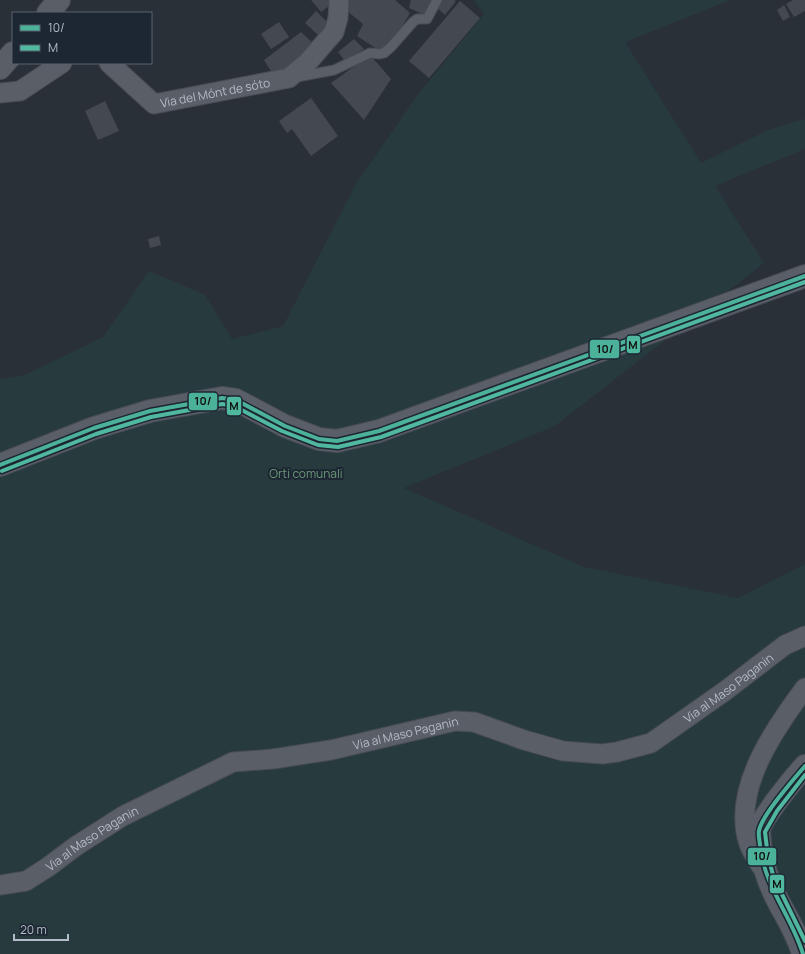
<svg xmlns="http://www.w3.org/2000/svg" width="805" height="954" font-family="Manrope,sans-serif">
<style>
.green{fill:#273a3e}
.building{fill:#444950}
.lines{fill:none;stroke-linecap:round;stroke-linejoin:round}
.service-casing{stroke:#484c53;stroke-width:11}
.minor-casing{stroke:#484c53;stroke-width:21}
.tertiary-casing{stroke:#484c53;stroke-width:24}
.service{stroke:#5a5e66;stroke-width:9}
.minor{stroke:#5a5e66;stroke-width:19}
.tertiary{stroke:#5a5e66;stroke-width:22}
.bus-1-casing{stroke:#1d2633;stroke-width:7}
.bus-2-casing{stroke:#1d2633;stroke-width:7}
.bus-1{stroke:#4bb299;stroke-width:4}
.bus-2{stroke:#50b89e;stroke-width:4}
.labels{text-anchor:middle;dominant-baseline:central;stroke-width:4;stroke-linejoin:round;paint-order:stroke}
.street-label{font-size:12px;fill:#b4bcc9;stroke:#1d2633}
.park-label{font-size:12px;fill:#6b9a76;stroke:#1d2633}
.line-badge{stroke:#1d2633;stroke-width:1.5}
.pale-badge-label{font-size:11px;text-anchor:middle;font-weight:bold;fill:#111}
</style>
<rect width="100%" height="100%" fill="#2a3038"/>
<polygon class="green" points="474,0 730,0 625,42 701,163 768,130 805,119 805,149 715,186 764,263 555,426 404,488 584,567 738,598 805,564 805,954 0,954 0,379 25,375 103,337 149,271 205,295 232,339 283,326 356,184 416,97 484,14"/>
<g class="building">
<polygon points="311,0 329,0 332,4 321,12"/>
<polygon points="346,0 395,0 410,13 392,43 380,51 357,36 363,24 341,6"/>
<polygon points="411,0 435,0 427,16 409,8"/>
<polygon points="440,0 454,0 456,1 445,15 435,6"/>
<polygon points="793,0 805,0 805,11 794,17 786,4"/>
<polygon points="460,1 480,18 429,78 409,61"/>
<polygon points="784,5 790,17 783,21 777,10"/>
<polygon points="316,11 328,23 318,35 305,23"/>
<polygon points="279,22 289,37 271,49 261,34"/>
<polygon points="301,32 315,45 289,72 274,76 264,60"/>
<polygon points="354,39 364,49 345,61 338,52"/>
<polygon points="370,55 391,79 364,120 331,83"/>
<polygon points="311,98 338,136 311,156 292,129 287,133 279,121"/>
<polygon points="105,101 119,131 98,140 85,111"/>
<polygon points="159,236 161,245 150,248 148,239"/>
</g>
<g class="lines">
<defs>
<polyline id="service" points="297,77 334,70 370,53 380,54 384,53 391,47 413,22 417,19 427,19 437,0"/>
<g id="minor">
<path id="s1" d="M109,63L154,104L289,78L308,62L334,32L338,18L339,0"/>
<polyline points="0,93 20,91 62,63"/>
<path d="M761,866C757,859 752,852 749,844C731,791 774,729 805,688"/>
<path id="s2" d="M0,885L26,881L48,867L76,846L123,816L233,762L273,759L331,750L455,721L474,722L524,740L563,751L602,754L617,752L651,743L725,691L785,645L805,636"/>
</g>
<g id="tertiary">
<polyline points="48,13 59,0"/>
<polyline points="0,68 13,53"/>
<polyline points="0,465 94,428 150,411 222,398 236,400 285,426 319,439 337,441 379,431 805,276"/>
<path d="M803,954C798,935 787,918 778,901C768,882 762,865 760,843C760,839 759,835 759,831C761,818 795,777 805,766"/>
</g>
</defs>
<use href="#service" class="service-casing"/>
<use href="#minor" class="minor-casing"/>
<use href="#tertiary" class="tertiary-casing"/>
<use href="#service" class="service"/>
<use href="#minor" class="minor"/>
<use href="#tertiary" class="tertiary"/>
<defs>
<g id="bus-1">
<polyline points="0,465 94,428 150,411 222,398 236,400 285,426 319,439 337,441 379,431 805,276"/>
<path d="M803,954C791,915 765,888 760,846C760,842 758,835 759,831C761,816 794,779 805,766"/>
</g>
<g id="bus-2">
<polyline points="2,471 96,434 151,417 222,404 234,406 282,431 318,445 338,447 381,437 805,282"/>
<polyline points="805,775 777,811 765,832 768,857 774,878 805,941"/>
</g>
</defs>
<use href="#bus-1" class="bus-1-casing"/>
<use href="#bus-2" class="bus-2-casing"/>
<use href="#bus-1" class="bus-1"/>
<use href="#bus-2" class="bus-2"/>
</g>
<g class="labels">
<g class="street-label">
<text stroke="none"><textPath href="#s1" startOffset="123">Via del Mónt de sóto</textPath></text>
<text stroke="none"><textPath href="#s2" startOffset="789">Via al Maso Paganin</textPath></text>
<text stroke="none"><textPath href="#s2" startOffset="441">Via al Maso Paganin</textPath></text>
<text stroke="none"><textPath href="#s2" startOffset="105">Via al Maso Paganin</textPath></text>
</g>
<g class="park-label">
<text x="306" y="473">Orti comunali</text>
</g>
</g>
<g class="line-badge">
<rect x="626" y="335" width="15" height="19" rx="4" fill="#50b89e"/>
<rect x="589" y="339" width="31" height="20" rx="4" fill="#4bb299"/>
<rect x="188" y="392" width="30" height="19" rx="4" fill="#4bb299"/>
<rect x="226" y="396" width="16" height="20" rx="4" fill="#50b89e"/>
<rect x="747" y="847" width="30" height="19" rx="4" fill="#4bb299"/>
<rect x="769" y="874" width="16" height="20" rx="4" fill="#50b89e"/>
</g>
<g class="pale-badge-label">
<text x="633" y="349">M</text>
<text x="605" y="353">10/</text>
<text x="203" y="405">10/</text>
<text x="234" y="410">M</text>
<text x="762" y="860">10/</text>
<text x="777" y="888">M</text>
</g>
<rect x="12" y="12" width="140" height="52" fill="#1d2633" stroke="#59626f"/>
<rect x="20" y="25" width="20" height="6" fill="#4bb299" stroke="#59626f"/>
<text x="48" y="32" font-size="12" fill="#b4bcc9">10/</text>
<rect x="20" y="45" width="20" height="6" fill="#50b89e" stroke="#59626f"/>
<text x="48" y="52" font-size="12" fill="#b4bcc9">M</text>
<path d="M14 934v6h54v-6" fill="none" stroke="#b4bcc9" stroke-width="2"/>
<text x="20" y="934" font-size="12" fill="#b4bcc9" stroke="#1d2633" stroke-width="3" paint-order="stroke">20 m</text>
</svg>
